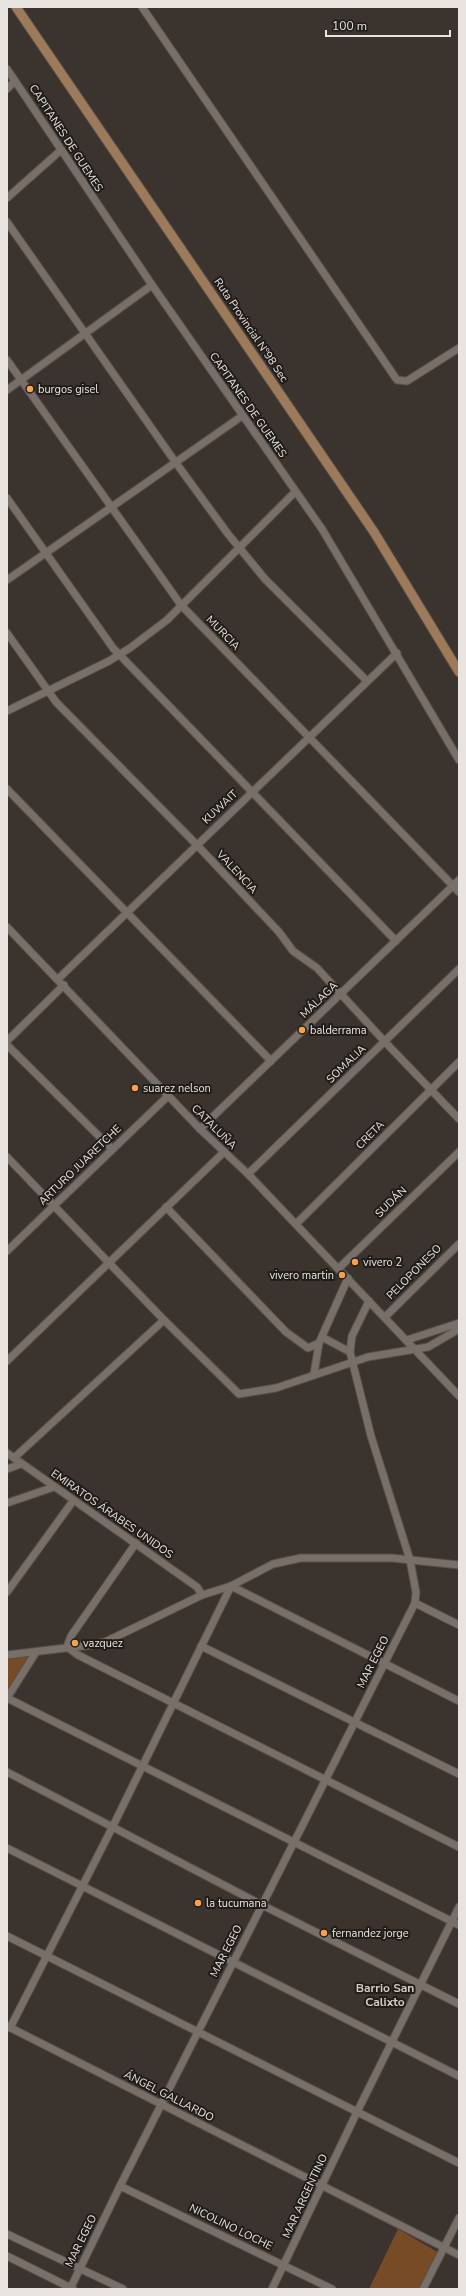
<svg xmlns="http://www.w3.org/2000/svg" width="466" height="2296" font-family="'Nunito Sans',sans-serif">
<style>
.green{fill:#764b25}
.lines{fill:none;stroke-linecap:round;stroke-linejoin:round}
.street-casing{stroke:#564f4a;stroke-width:9}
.secondary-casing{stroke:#564f4a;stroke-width:11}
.street{stroke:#786f68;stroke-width:7}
.secondary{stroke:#9c7a5a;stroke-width:9}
.poi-dot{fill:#f9a04c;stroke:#1f1c19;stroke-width:1.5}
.labels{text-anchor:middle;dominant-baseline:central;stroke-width:4;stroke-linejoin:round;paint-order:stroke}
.street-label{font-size:11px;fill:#e9e4e0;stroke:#1f1c19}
.poi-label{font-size:11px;fill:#e9e4e0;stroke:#1f1c19;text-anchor:start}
.neighbourhood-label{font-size:12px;font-weight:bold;fill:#d4cac2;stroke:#1f1c19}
</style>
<rect width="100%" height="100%" fill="#3b332d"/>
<g class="green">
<polygon points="34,1652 7,1696 7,1656"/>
<polygon points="398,2229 441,2254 423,2289 369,2289"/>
</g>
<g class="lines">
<defs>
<g id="street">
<polyline points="142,7 397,380 407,381 459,348"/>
<polyline points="7,69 152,285 322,529 459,760"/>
<polyline points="7,89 15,81"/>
<polyline points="7,198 60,151"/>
<polyline points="7,222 176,463 228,534 265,579 367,681"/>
<polyline points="7,360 181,605 459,892"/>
<polyline points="7,390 152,285"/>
<polyline points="7,498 113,648 396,941"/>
<polyline points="7,580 242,416"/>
<polyline points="7,633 56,702 196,844 279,932 293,951 317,968 385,1042 459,1119"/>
<polyline points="7,711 109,661 130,648 167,620 295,492"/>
<polyline points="7,789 271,1061"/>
<polyline points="7,927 200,1129 248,1174 459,1396"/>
<polyline points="58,979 397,653"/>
<polyline points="7,1041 64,985"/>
<polyline points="7,1045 112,1149"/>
<polyline points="200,1129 459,880"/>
<polyline points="7,1157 164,1320 239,1394 276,1388 368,1357 428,1347 459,1329"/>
<polyline points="248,1174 459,969"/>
<polyline points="166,1207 286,1332 308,1348 319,1343 348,1278"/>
<polyline points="296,1224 459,1062"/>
<polyline points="7,1251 168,1096"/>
<polyline points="339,1268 459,1152"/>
<polyline points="385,1317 459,1244"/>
<polyline points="322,1337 350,1352"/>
<polyline points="407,1340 459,1323"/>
<polyline points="7,1361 224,1152"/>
<polyline points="314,1374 319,1343"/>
<polyline points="7,1453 197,1587 202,1595"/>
<polyline points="14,1458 164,1320"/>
<polyline points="7,1469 21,1464"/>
<polyline points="7,1503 54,1487"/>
<polyline points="136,1543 71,1636 67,1647 78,1655 459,1847"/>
<polyline points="231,1586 459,1701"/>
<polyline points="7,1592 73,1501"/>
<polyline points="415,1603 459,1625"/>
<polyline points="201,1646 459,1774"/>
<polyline points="7,1655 91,1645 105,1642 202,1595 231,1586 273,1564 301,1558 392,1558 459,1565"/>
<polyline points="7,1698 459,1925"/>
<polyline points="7,1698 36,1652"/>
<polyline points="7,1772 262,1905 459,2004"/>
<polyline points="7,1848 459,2076"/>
<polyline points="7,1936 459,2163"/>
<polyline points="7,2026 459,2255"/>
<polyline points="10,2028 112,1828 231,1586"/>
<polyline points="120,2186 332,2289"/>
<polyline points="7,2234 123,2289"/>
<polyline points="7,2256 73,2289"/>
<polyline points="70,2289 120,2186 415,1603 416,1592 410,1560 371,1436 350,1352 352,1336 369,1301"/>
<polyline points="272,2289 357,2112 459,1907"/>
<polyline points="423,2289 459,2218"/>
</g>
<polyline id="secondary" points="16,7 374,532 459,672"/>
</defs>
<use href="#street" class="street-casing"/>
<use href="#secondary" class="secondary-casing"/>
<use href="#street" class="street"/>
<use href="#secondary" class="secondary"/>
</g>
<g class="poi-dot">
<circle cx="30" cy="389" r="4"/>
<circle cx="302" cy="1030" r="4"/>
<circle cx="135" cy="1088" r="4"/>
<circle cx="355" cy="1262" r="4"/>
<circle cx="342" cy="1275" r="4"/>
<circle cx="75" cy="1643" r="4"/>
<circle cx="198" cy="1903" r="4"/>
<circle cx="324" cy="1933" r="4"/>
</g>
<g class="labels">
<g class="street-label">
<text transform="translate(66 138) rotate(57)">CAPITANES DE GUEMES</text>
<text transform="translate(251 330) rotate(56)">Ruta Provincial Nº98 Sec</text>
<text transform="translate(248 405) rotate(55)">CAPITANES DE GUEMES</text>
<text transform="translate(223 633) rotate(46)">MURCIA</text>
<text transform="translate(220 807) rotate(-43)">KUWAIT</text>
<text transform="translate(237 872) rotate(47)">VALENCIA</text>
<text transform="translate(319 1000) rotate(-44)">MÁLAGA</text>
<text transform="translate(346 1064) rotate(-44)">SOMALIA</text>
<text transform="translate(214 1127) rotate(45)">CATALUÑA</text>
<text transform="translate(370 1135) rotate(-45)">CRETA</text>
<text transform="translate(80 1165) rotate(-44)">ARTURO JUARETCHE</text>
<text transform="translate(391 1202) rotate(-44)">SUDÁN</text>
<text transform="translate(414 1272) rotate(-45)">PELOPONESO</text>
<text transform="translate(112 1514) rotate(35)">EMIRATOS ÁRABES UNIDOS</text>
<text transform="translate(373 1662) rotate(-63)">MAR EGEO</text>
<text transform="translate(226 1951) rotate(-63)">MAR EGEO</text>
<text transform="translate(169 2096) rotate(27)">ÁNGEL GALLARDO</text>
<text transform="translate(305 2196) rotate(-65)">MAR ARGENTINO</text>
<text transform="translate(231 2227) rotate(26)">NICOLINO LOCHE</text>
<text transform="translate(81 2241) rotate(-64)">MAR EGEO</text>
</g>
<g class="poi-label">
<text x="38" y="389">burgos gisel</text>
<text x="310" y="1030">balderrama</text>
<text x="143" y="1088">suarez nelson</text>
<text x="363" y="1262">vivero 2</text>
<text x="334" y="1275" text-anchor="end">vivero martin</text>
<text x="83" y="1643">vazquez</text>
<text x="206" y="1903">la tucumana</text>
<text x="332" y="1933">fernandez jorge</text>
</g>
<g class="neighbourhood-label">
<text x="385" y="1988">Barrio San<tspan x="385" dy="14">Calixto</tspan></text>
</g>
</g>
<rect width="466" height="2296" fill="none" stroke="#e9e4e0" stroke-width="16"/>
<path d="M326 30v6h124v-6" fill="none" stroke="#e9e4e0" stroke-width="2"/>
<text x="332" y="30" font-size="12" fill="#e9e4e0" stroke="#1f1c19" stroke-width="3" paint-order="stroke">100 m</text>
</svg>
